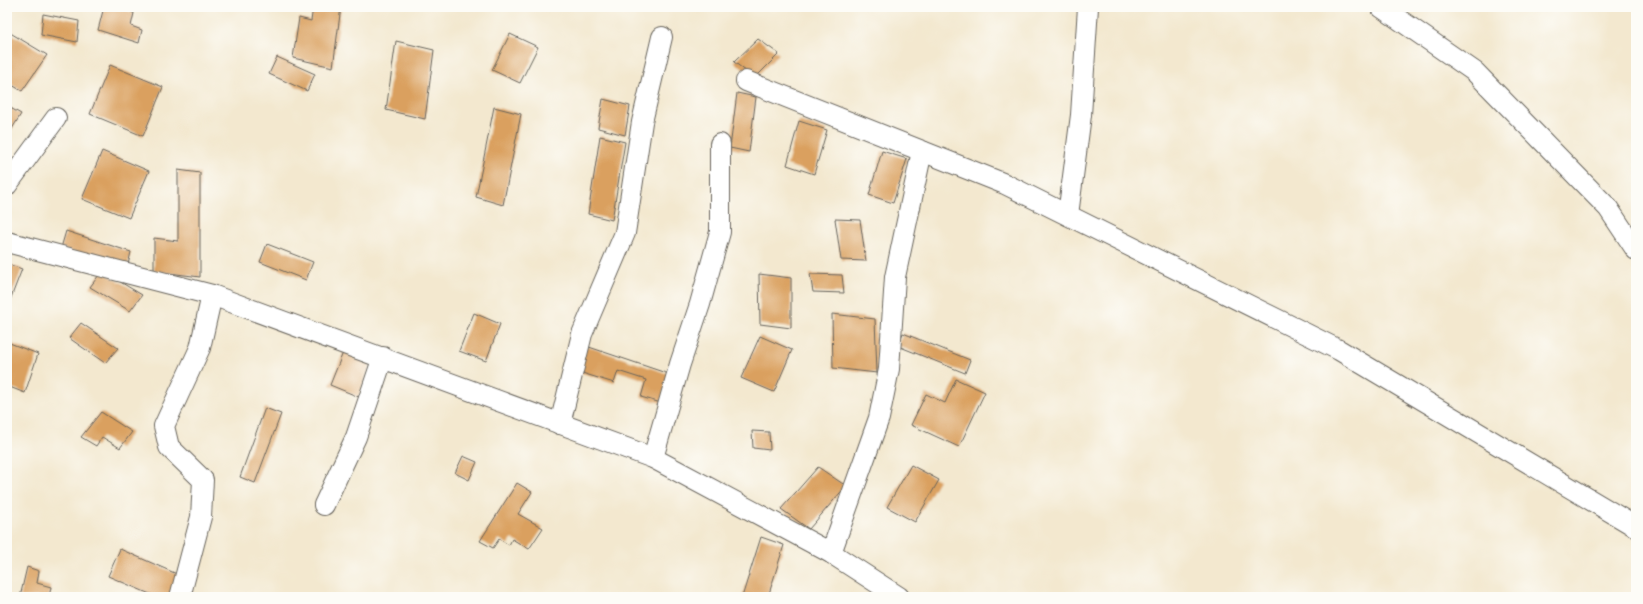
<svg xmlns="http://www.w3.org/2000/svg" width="1643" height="604" font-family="Mali,sans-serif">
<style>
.building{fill:#daa05e}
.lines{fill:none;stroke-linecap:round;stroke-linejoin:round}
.minor-casing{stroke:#67635b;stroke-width:22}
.minor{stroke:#fff;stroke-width:20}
</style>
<rect width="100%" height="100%" fill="#fdfcf7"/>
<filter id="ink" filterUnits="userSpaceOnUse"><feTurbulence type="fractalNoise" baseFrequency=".025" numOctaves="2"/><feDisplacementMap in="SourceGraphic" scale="8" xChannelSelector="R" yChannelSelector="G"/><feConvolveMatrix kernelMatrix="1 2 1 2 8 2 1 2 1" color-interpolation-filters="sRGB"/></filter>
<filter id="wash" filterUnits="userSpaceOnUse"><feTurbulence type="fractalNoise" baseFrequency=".012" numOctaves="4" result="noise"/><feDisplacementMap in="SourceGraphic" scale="16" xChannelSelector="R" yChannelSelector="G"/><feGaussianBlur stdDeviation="0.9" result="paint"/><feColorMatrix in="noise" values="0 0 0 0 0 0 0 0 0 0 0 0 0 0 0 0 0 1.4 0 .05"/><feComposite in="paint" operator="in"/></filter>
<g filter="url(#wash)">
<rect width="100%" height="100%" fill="#f3e8cf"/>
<g id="blocks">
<g class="building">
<polygon points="104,7 120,7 134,13 131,26 142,30 139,43 98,30"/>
<polygon points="313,7 341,7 333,67 293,58 299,18 311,21"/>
<polygon points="43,14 79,21 77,42 41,35"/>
<polygon points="7,31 47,55 22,91 7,82"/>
<polygon points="510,34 538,47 520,83 492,70"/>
<polygon points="758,39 779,54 755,78 734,62"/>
<polygon points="396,41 434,50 425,119 386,110"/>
<polygon points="277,57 315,74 307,91 269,74"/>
<polygon points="110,65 163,87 143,136 90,114"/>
<polygon points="737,93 756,97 749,152 730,148"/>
<polygon points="603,99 630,106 625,135 598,128"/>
<polygon points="7,106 21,114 7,137"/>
<polygon points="494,107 521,114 503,205 476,197"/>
<polygon points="799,121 827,130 814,174 787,165"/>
<polygon points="600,136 625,142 612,220 588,214"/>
<polygon points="102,151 149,171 129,218 82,199"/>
<polygon points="882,151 907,159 893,203 869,195"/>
<polygon points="178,170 200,173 200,277 154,271 154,238 178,241"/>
<polygon points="835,219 860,220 866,261 841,260"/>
<polygon points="66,231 131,252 127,269 61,248"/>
<polygon points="267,244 313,262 306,280 260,262"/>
<polygon points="8,264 22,269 7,308 7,265"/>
<polygon points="102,271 142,295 130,311 90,287"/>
<polygon points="759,274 791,278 791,328 760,324"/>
<polygon points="810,274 842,275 844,293 813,292"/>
<polygon points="474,313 500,324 486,361 459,351"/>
<polygon points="832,314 875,319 877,373 833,368"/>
<polygon points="81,323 118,348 105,363 69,338"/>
<polygon points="903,333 970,360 965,373 898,346"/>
<polygon points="760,336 792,350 774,392 741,378"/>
<polygon points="7,342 38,354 25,393 7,386"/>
<polygon points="586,346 669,374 661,403 641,397 646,380 618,371 614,383 579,372"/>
<polygon points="344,350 372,361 359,397 330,385"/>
<polygon points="956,379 985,392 959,447 911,425 926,394 945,403"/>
<polygon points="265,408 281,414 255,483 240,477"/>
<polygon points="101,412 132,432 120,448 102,437 96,446 81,437"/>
<polygon points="752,431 769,432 770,450 753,448"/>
<polygon points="463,456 477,462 469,480 455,473"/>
<polygon points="911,465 939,480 915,522 887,507"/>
<polygon points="818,467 846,486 809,529 781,509"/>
<polygon points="517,483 532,492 518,514 543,528 529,549 512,539 509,545 499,539 493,548 480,541"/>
<polygon points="761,537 784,545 768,597 742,597"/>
<polygon points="120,549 179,575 170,597 157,597 108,576"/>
<polygon points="27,567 39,571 37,583 51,587 49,597 20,597"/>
</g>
</g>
</g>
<g filter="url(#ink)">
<use href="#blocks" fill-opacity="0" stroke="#67635b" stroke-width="1"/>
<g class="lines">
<defs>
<g id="minor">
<polyline points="1381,7 1475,72 1608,208 1636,250"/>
<polyline points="746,81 1005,184 1339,350 1636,527"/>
<polyline points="7,185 56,118"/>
<polyline points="1068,215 1081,115 1088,7"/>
<polyline points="7,242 212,295 200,348 164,426 169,447 203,480 201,517 180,597"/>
<polyline points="212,295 653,458 831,553 899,597"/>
<polyline points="560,424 582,334 625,233 642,122 662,37"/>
<polyline points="653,458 680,364 700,304 720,232 720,144"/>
<polyline points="324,505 356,437 383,357"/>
<polyline points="831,553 879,418 889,369 895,277 922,151"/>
</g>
</defs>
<use href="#minor" class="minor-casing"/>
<use href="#minor" class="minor"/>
</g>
</g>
<rect width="1643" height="604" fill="none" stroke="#fdfcf7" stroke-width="24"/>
</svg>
